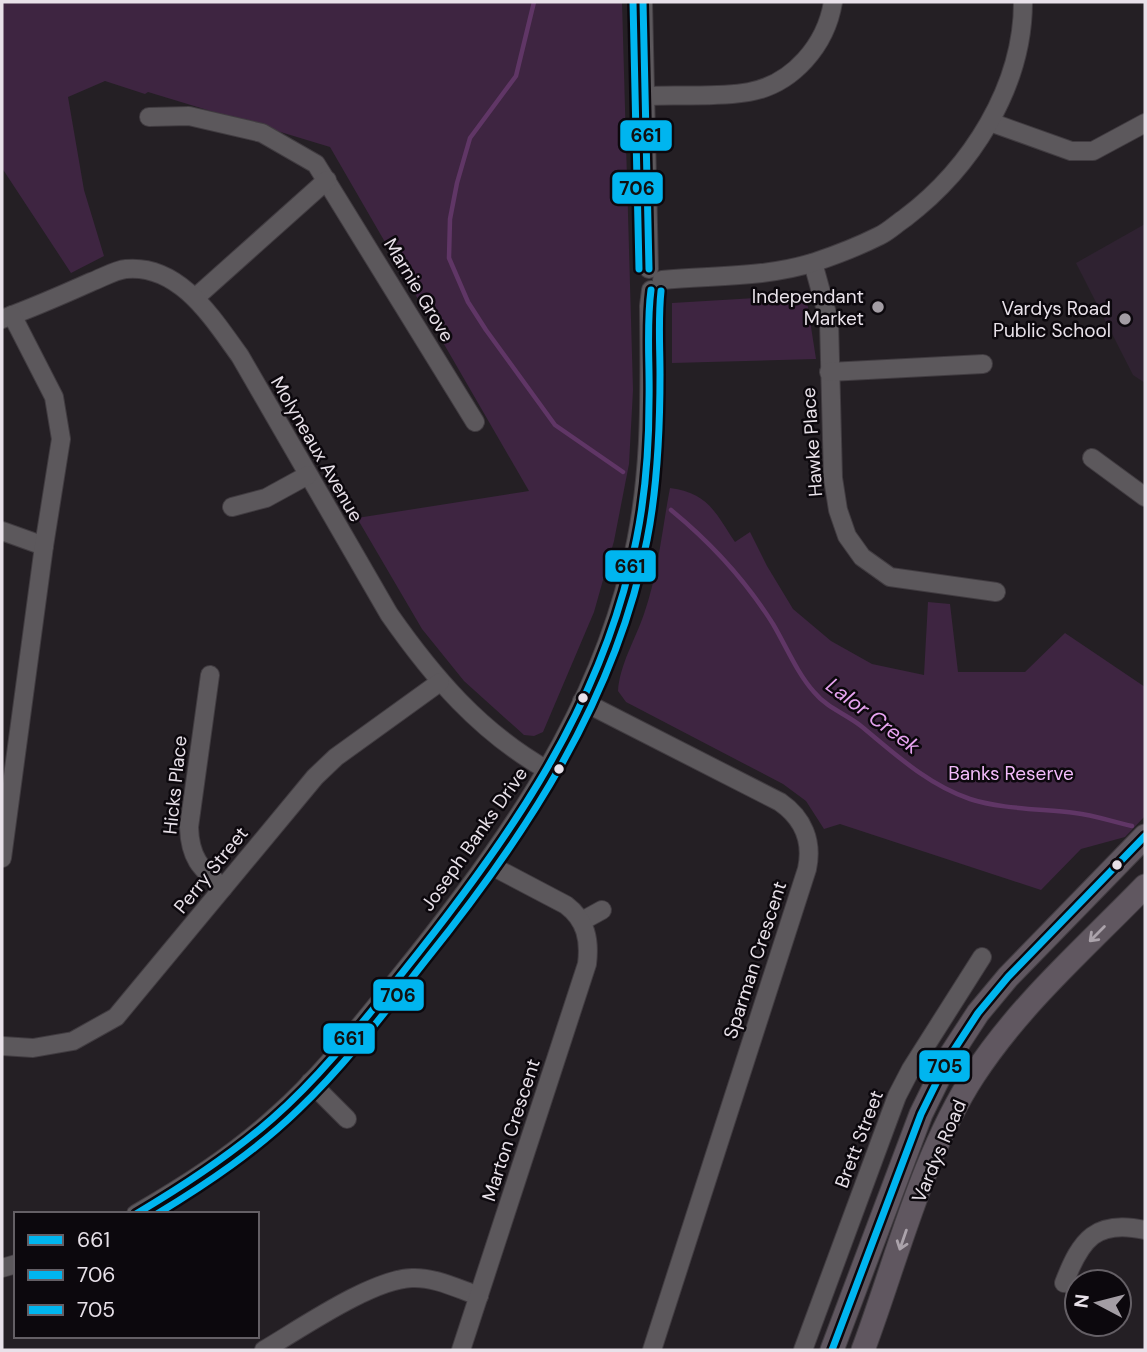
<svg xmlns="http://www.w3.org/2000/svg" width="1147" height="1352" font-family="'DM Sans',sans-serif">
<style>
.built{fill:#2f2231}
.park{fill:#3e2541}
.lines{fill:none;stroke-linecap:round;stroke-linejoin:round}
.stream{stroke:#603666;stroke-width:4.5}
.minor-casing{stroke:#413c41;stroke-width:20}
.major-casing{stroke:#413c41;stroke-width:25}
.minor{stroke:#5c585c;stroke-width:18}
.major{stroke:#605760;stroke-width:23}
.bus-1-casing{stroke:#0c080d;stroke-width:12}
.bus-2-casing{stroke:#0c080d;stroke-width:12}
.bus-3-casing{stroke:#0c080d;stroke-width:12}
.bus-1{stroke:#00b5ef;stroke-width:7}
.bus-2{stroke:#00b5ef;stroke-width:7}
.bus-3{stroke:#00b5ef;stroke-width:7}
.oneway{stroke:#aba3ab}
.poi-dot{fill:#a39da4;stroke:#0c080d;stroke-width:2.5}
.bus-dot{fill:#e8e1e9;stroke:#0c080d;stroke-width:2.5}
.labels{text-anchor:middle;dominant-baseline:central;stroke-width:5;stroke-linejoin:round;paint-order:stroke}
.street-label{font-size:19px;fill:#e8e1e9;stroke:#0c080d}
.poi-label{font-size:19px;fill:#e8e1e9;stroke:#0c080d;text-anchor:end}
.park-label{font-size:19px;fill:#f3bbfa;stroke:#0c080d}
.water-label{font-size:21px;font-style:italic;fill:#e7a3f0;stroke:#0c080d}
.line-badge{stroke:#0c080d;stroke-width:2.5}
.pale-badge-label{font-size:19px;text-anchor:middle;font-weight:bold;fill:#111}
</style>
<rect width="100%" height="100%" fill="#241f24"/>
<polygon class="built" points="1145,224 1145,383 1133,375 1076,263"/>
<g class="park">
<polygon points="2,2 622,2 633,390 629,464 614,541 594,612 543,732 534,736 524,735 464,681 422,629 357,518 529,491 330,147 148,92 145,94 105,81 68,97 84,190 104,256 71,273 2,168"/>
<polygon points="806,295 816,359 672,363 672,303"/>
<path d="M670,488C708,493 715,512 735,542L750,532L767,566L793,609L831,641L872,664L924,675L928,602L950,604L958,672H1025L1065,633L1145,687V816L1125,837L1081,849L1041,890L840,824L824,829L806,801L783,784L626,702L618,691C620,664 635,640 644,614C658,574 662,530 670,488Z"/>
</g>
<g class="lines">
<g class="stream">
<polyline points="534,2 516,76 470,138 457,183 450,219 449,258 468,302 486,330 555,425 623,472"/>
<path d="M671,510C710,542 746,581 773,624C786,646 797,673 814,692C827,708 846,714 861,726C895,754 928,785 970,799C1000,809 1043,809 1075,813C1094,815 1113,822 1132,826"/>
</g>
<defs>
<g id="minor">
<polyline points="643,2 649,269"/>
<path d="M645,96C679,94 716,98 749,92C793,84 826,45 833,2"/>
<polyline points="149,117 189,116 262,133 316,164 475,422"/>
<polyline points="990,122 1071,151 1093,151 1145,123"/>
<polyline points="813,263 829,321 833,478 838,510 847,536 862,557 890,577 996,592"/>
<path d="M662,280C713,275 765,278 815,262C836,255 859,246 879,236C888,232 896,224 905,218C971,168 1023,87 1023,2"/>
<polyline points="195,298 327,180"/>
<path d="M2,319C32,308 62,295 91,282C102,278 115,270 126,269C180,264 213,319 240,356L389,614C433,677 480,732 547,770"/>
<polyline points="829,372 983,364"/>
<polyline points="1092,458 1145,497"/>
<polyline points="232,507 266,498 308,475"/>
<polyline points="2,531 44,546"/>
<path d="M210,675L189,827C190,859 201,868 223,888"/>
<path d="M582,701L780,802C803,818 813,841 807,869L652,1350"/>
<polyline points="2,858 44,546 61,439 54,397 12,315"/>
<polyline points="582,921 602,910"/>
<polyline points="2,1046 33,1048 73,1041 116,1017 315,777 336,757 440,682"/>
<polyline points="310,1082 347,1119"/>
<path d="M136,1214C186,1185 233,1155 276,1116C321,1076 358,1028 396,981C496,858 592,725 630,569C652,482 650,395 649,306L651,290"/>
<polyline points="2,1268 16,1264"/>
<path d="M1064,1283C1081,1239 1096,1219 1145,1230"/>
<path d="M264,1350C300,1329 372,1279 412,1278C435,1277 458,1289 479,1296"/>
<path d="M461,1350L587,964C590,940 586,920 566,905L488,864"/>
<polyline points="803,1350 897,1096 911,1069 982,957"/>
</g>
<g id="major">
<polyline points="832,1350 921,1114 948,1059 978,1013 1008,977 1145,836"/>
<path d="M863,1350C896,1262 923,1153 974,1075C1021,1003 1086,947 1145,886"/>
</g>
</defs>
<use href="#minor" class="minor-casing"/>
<use href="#major" class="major-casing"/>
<use href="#minor" class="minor"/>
<use href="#major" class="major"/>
<defs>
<g id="bus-1">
<polyline points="643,2 649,269"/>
<path d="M136,1214C185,1185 231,1155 273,1118C322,1075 362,1023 403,972C500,851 593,721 630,567C644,513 649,457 649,401C650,365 646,327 651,290"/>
</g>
<g id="bus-2">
<polyline points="633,2 639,269"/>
<path d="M157,1214C208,1183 257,1150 299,1109C346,1064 385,1012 425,961C525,837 616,699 647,540C658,485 660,429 660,374C660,347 658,319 661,291"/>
</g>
<polyline id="bus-3" points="832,1350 921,1114 948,1059 978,1013 1008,977 1145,836"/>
</defs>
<use href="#bus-1" class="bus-1-casing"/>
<use href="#bus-2" class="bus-2-casing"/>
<use href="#bus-3" class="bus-3-casing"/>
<use href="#bus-1" class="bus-1"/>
<use href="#bus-2" class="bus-2"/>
<use href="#bus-3" class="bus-3"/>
</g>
<defs><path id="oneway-shaft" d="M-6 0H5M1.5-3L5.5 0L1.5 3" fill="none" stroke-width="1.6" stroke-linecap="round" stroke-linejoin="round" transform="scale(1.75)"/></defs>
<g class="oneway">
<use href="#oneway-shaft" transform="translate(1097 934) rotate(135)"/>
<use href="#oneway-shaft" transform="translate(903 1240) rotate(109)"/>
</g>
<g class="poi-dot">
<circle cx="878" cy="307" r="7"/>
<circle cx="1125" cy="319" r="7"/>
</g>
<g class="bus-dot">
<circle cx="583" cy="698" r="6"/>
<circle cx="559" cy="769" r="6"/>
<circle cx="1117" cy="865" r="6"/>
</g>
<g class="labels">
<g class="street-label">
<text transform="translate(419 290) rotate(59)">Marnie Grove</text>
<text transform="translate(812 442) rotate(-94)">Hawke Place</text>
<text transform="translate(317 449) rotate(60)">Molyneaux Avenue</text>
<text transform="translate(175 785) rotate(-84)">Hicks Place</text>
<text transform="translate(474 839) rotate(-55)">Joseph Banks Drive</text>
<text transform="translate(211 870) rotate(-51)">Perry Street</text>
<text transform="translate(755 960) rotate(-72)">Sparman Crescent</text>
<text transform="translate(511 1130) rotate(-72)">Marton Crescent</text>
<text transform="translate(859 1139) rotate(-69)">Brett Street</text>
<text transform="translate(939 1151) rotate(-67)">Vardys Road</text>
</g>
<g class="poi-label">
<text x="864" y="296">Independant<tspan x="864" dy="22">Market</tspan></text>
<text x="1111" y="308">Vardys Road<tspan x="1111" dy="22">Public School</tspan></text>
</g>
<g class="park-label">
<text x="1011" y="773">Banks Reserve</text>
</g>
<g class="water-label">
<text transform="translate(873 716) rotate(37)">Lalor Creek</text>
</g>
</g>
<g class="line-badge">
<rect x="619" y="119" width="54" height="33" rx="7" fill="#00b5ef"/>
<rect x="611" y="171" width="53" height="34" rx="7" fill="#00b5ef"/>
<rect x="604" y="549" width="53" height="34" rx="7" fill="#00b5ef"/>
<rect x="372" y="978" width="53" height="34" rx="7" fill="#00b5ef"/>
<rect x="322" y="1022" width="54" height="33" rx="7" fill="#00b5ef"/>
<rect x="918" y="1049" width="53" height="34" rx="7" fill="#00b5ef"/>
</g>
<g class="pale-badge-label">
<text x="646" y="142">661</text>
<text x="637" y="195">706</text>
<text x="630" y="573">661</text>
<text x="398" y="1002">706</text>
<text x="349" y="1045">661</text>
<text x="945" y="1073">705</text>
</g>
<rect width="1147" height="1352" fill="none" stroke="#e8e1e9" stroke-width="7"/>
<rect x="14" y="1212" width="245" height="126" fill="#0c080d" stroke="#645f65" stroke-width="2"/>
<rect x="28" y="1235" width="35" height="10" fill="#00b5ef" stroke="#645f65" stroke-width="2"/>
<text x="77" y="1247" font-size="21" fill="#e8e1e9">661</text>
<rect x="28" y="1270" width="35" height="10" fill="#00b5ef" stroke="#645f65" stroke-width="2"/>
<text x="77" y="1282" font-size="21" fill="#e8e1e9">706</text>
<rect x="28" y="1305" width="35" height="10" fill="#00b5ef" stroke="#645f65" stroke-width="2"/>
<text x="77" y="1317" font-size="21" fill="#e8e1e9">705</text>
<g transform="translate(1098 1303) rotate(277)"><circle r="33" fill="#0c080d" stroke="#645f65" stroke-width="2"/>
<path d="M0-5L12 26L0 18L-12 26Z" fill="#a39da4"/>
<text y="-10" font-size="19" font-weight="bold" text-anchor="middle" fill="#e8e1e9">N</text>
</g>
</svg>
